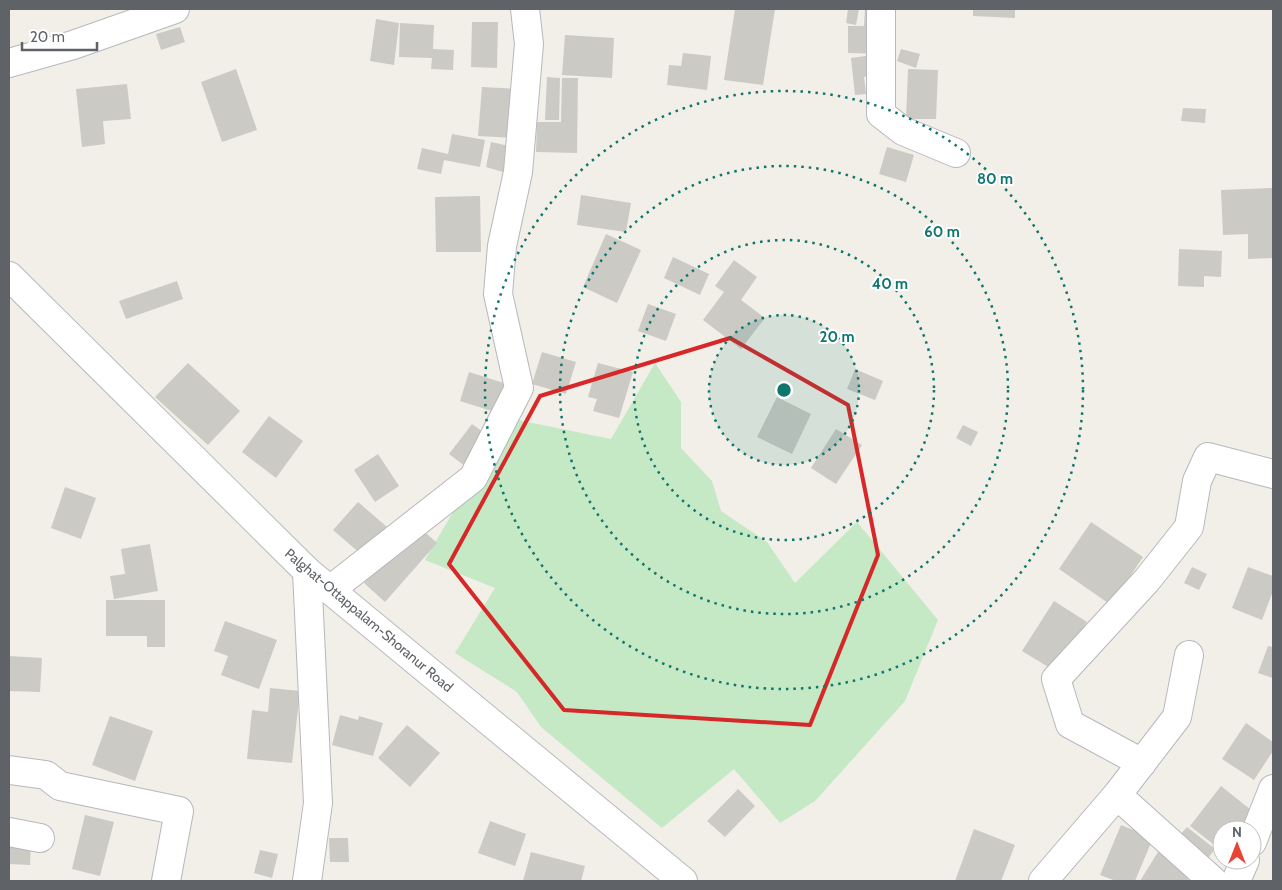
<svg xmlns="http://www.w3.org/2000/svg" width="1282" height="890" font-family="Cabin,sans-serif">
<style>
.green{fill:#c5e8c5}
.building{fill:#cccac5}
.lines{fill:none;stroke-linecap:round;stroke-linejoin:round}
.minor-casing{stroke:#b5b8bc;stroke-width:30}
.secondary-casing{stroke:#b6babf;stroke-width:30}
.minor{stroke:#fff;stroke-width:28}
.secondary{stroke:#fff;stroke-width:28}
.marked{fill:none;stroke:#d62828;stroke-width:4;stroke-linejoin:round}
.ring{fill:none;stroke:#0f766e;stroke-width:2.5;stroke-dasharray:2.5 5}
.labels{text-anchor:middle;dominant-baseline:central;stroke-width:4;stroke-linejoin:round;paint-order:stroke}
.street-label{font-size:14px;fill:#5f6368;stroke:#fff}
.centre{fill:#0f766e;stroke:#fff;stroke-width:2.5}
.ring-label{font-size:15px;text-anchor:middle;font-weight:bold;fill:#0f766e;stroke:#fff;stroke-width:4;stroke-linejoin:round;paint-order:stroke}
</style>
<rect width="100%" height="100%" fill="#f1efe8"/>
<polygon class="green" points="655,363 681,402 681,448 712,481 721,511 767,542 795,583 857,522 938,620 905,701 815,801 780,823 734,769 662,828 541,727 517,692 455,653 495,588 425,560 508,418 611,439"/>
<g class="building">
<polygon points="735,9 775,9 763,85 724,80"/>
<polygon points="848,9 859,9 856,25 846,23"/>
<polygon points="865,9 882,9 882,54 848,53 848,26 864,26"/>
<polygon points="973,9 1015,9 1015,18 973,16"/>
<polygon points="376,19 399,23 394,65 370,61"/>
<polygon points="472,22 498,22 497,68 471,67"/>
<polygon points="400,23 434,25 433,49 454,50 453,70 431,69 432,58 399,57"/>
<polygon points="180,27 185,42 161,50 156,34"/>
<polygon points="565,35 614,38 612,78 562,75"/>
<polygon points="901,49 920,54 916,68 897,61"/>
<polygon points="683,53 711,56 707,90 667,85 669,65 681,66"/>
<polygon points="880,54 882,75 864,77 866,94 855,95 851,58"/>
<polygon points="236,69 257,130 222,142 201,82"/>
<polygon points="908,69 938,70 936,119 906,119"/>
<polygon points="547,77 560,78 559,120 545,120"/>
<polygon points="562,78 578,78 577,153 536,152 537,122 561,122"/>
<polygon points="127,84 131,119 103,121 105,144 82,147 76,89"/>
<polygon points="482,87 518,89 515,138 478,136"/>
<polygon points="1183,108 1206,109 1205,123 1181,121"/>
<polygon points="452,134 485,140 480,167 444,160 441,174 417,169 422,148 448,154"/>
<polygon points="491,142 509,146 503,172 486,167"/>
<polygon points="887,147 914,155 906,182 879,174"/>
<polygon points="1273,188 1273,258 1248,259 1248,234 1223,235 1221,190"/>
<polygon points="581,195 631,203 626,232 577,225"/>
<polygon points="480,196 481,252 436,252 435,197"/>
<polygon points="606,234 641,250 617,303 583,287"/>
<polygon points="1179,249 1222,251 1221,277 1204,276 1204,287 1178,286"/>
<polygon points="673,257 709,274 700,295 664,278"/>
<polygon points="734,260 757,277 741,300 765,318 741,349 703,320 724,292 715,286"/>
<polygon points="177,281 183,299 126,319 119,301"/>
<polygon points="648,304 676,314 666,341 638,331"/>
<polygon points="542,352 576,362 566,394 532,384"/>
<polygon points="188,363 240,411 208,445 155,397"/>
<polygon points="598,363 633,372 619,418 593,411 597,399 588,397"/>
<polygon points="855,369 883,381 875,400 847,389"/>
<polygon points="469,372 507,384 498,413 460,401"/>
<polygon points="777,397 811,414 792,454 757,437"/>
<polygon points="269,416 303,441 276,478 242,452"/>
<polygon points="472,424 498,443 474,473 449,454"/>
<polygon points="963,425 978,432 971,446 956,438"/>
<polygon points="836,429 862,445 836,484 811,468"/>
<polygon points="378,454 399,486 375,502 354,470"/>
<polygon points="65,487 96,498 81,539 51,528"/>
<polygon points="358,502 394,533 369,561 333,530"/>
<polygon points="1091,522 1143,557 1111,605 1059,569"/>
<polygon points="417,525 437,543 385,602 364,583"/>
<polygon points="150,544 158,591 114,599 110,576 125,574 121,549"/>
<polygon points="1192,567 1207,574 1199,590 1184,583"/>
<polygon points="1248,567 1273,576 1273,591 1262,620 1232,608"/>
<polygon points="106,600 165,600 165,647 147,647 147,636 106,636"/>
<polygon points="1054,601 1087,622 1055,671 1022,651"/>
<polygon points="225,621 277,640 259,689 221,675 228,656 214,651"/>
<polygon points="1268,646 1273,647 1273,678 1258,673"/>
<polygon points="9,656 42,658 40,692 9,691"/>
<polygon points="270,688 300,691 292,763 247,759 252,710 268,712"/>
<polygon points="340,715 358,720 359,716 383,723 373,756 332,745"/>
<polygon points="110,716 153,731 135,781 92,765"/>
<polygon points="1246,723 1273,742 1273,751 1254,780 1222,759"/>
<polygon points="407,725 440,753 410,787 378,758"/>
<polygon points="1221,786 1256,814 1243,830 1235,824 1230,830 1222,830 1222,840 1217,847 1190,826"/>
<polygon points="738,789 755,806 725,837 707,821"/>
<polygon points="85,815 114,822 100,876 72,869"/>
<polygon points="490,821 526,834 515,866 478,853"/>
<polygon points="1121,825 1153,838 1135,881 1116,881 1100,875"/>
<polygon points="1187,827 1215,849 1208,858 1179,836"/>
<polygon points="974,829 1015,845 1001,881 955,881"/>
<polygon points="9,837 31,838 30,865 9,864"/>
<polygon points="329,838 348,838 349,862 330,862"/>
<polygon points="260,850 278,854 272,878 254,873"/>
<polygon points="531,852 585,866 581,881 523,881"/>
<polygon points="1158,852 1192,873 1187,881 1140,881"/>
</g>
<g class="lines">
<defs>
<g id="minor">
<polyline points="881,9 881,114 903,131 956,153"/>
<polyline points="9,63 73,45 175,9"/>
<polyline points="307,571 318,803 307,881"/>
<polyline points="330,590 473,478 519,388 498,294 502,246 518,172 529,44 525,9"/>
<polyline points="1142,763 1070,724 1056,679 1147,580 1189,527 1197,481 1208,457 1273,474"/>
<polyline points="9,770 46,775 60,786 179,811 166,881"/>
<polyline points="1117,795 1177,717 1189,655"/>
<polyline points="9,832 40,838"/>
<polyline points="1252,842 1273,789"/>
<polyline points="1043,881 1117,795 1213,881"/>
<polyline points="1236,881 1245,860"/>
</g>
<polyline id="secondary" points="9,276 307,571 683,881"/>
</defs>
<use href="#minor" class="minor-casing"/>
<use href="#secondary" class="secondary-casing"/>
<use href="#minor" class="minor"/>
<use href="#secondary" class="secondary"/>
</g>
<path class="marked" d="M730,338L848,405L878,555L810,725L564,710L449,564L540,396Z"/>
<circle cx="784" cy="390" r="75" fill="#0f766e" fill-opacity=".12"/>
<g class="ring">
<circle cx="784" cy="390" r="75"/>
<circle cx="784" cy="390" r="150"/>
<circle cx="784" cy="390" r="224"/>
<circle cx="784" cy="390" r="299"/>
</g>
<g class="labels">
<g class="street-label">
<text transform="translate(369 620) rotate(40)">Palghat-Ottappalam-Shoranur Road</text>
</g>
</g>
<circle cx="784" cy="390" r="8" class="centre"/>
<g class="ring-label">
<text x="995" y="184">80 m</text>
<text x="942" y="237">60 m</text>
<text x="890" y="289">40 m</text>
<text x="837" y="342">20 m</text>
</g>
<rect width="1282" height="890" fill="none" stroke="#5f6368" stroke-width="20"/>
<g transform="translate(1237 845)"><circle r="24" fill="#ffffff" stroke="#bfc1c3"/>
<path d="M0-4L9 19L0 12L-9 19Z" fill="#ea4335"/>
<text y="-8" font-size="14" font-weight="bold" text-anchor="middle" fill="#5f6368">N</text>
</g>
<path d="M22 42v8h75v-8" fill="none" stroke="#5f6368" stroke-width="2.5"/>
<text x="30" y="42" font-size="15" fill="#5f6368" stroke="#ffffff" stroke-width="4" paint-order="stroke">20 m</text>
</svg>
